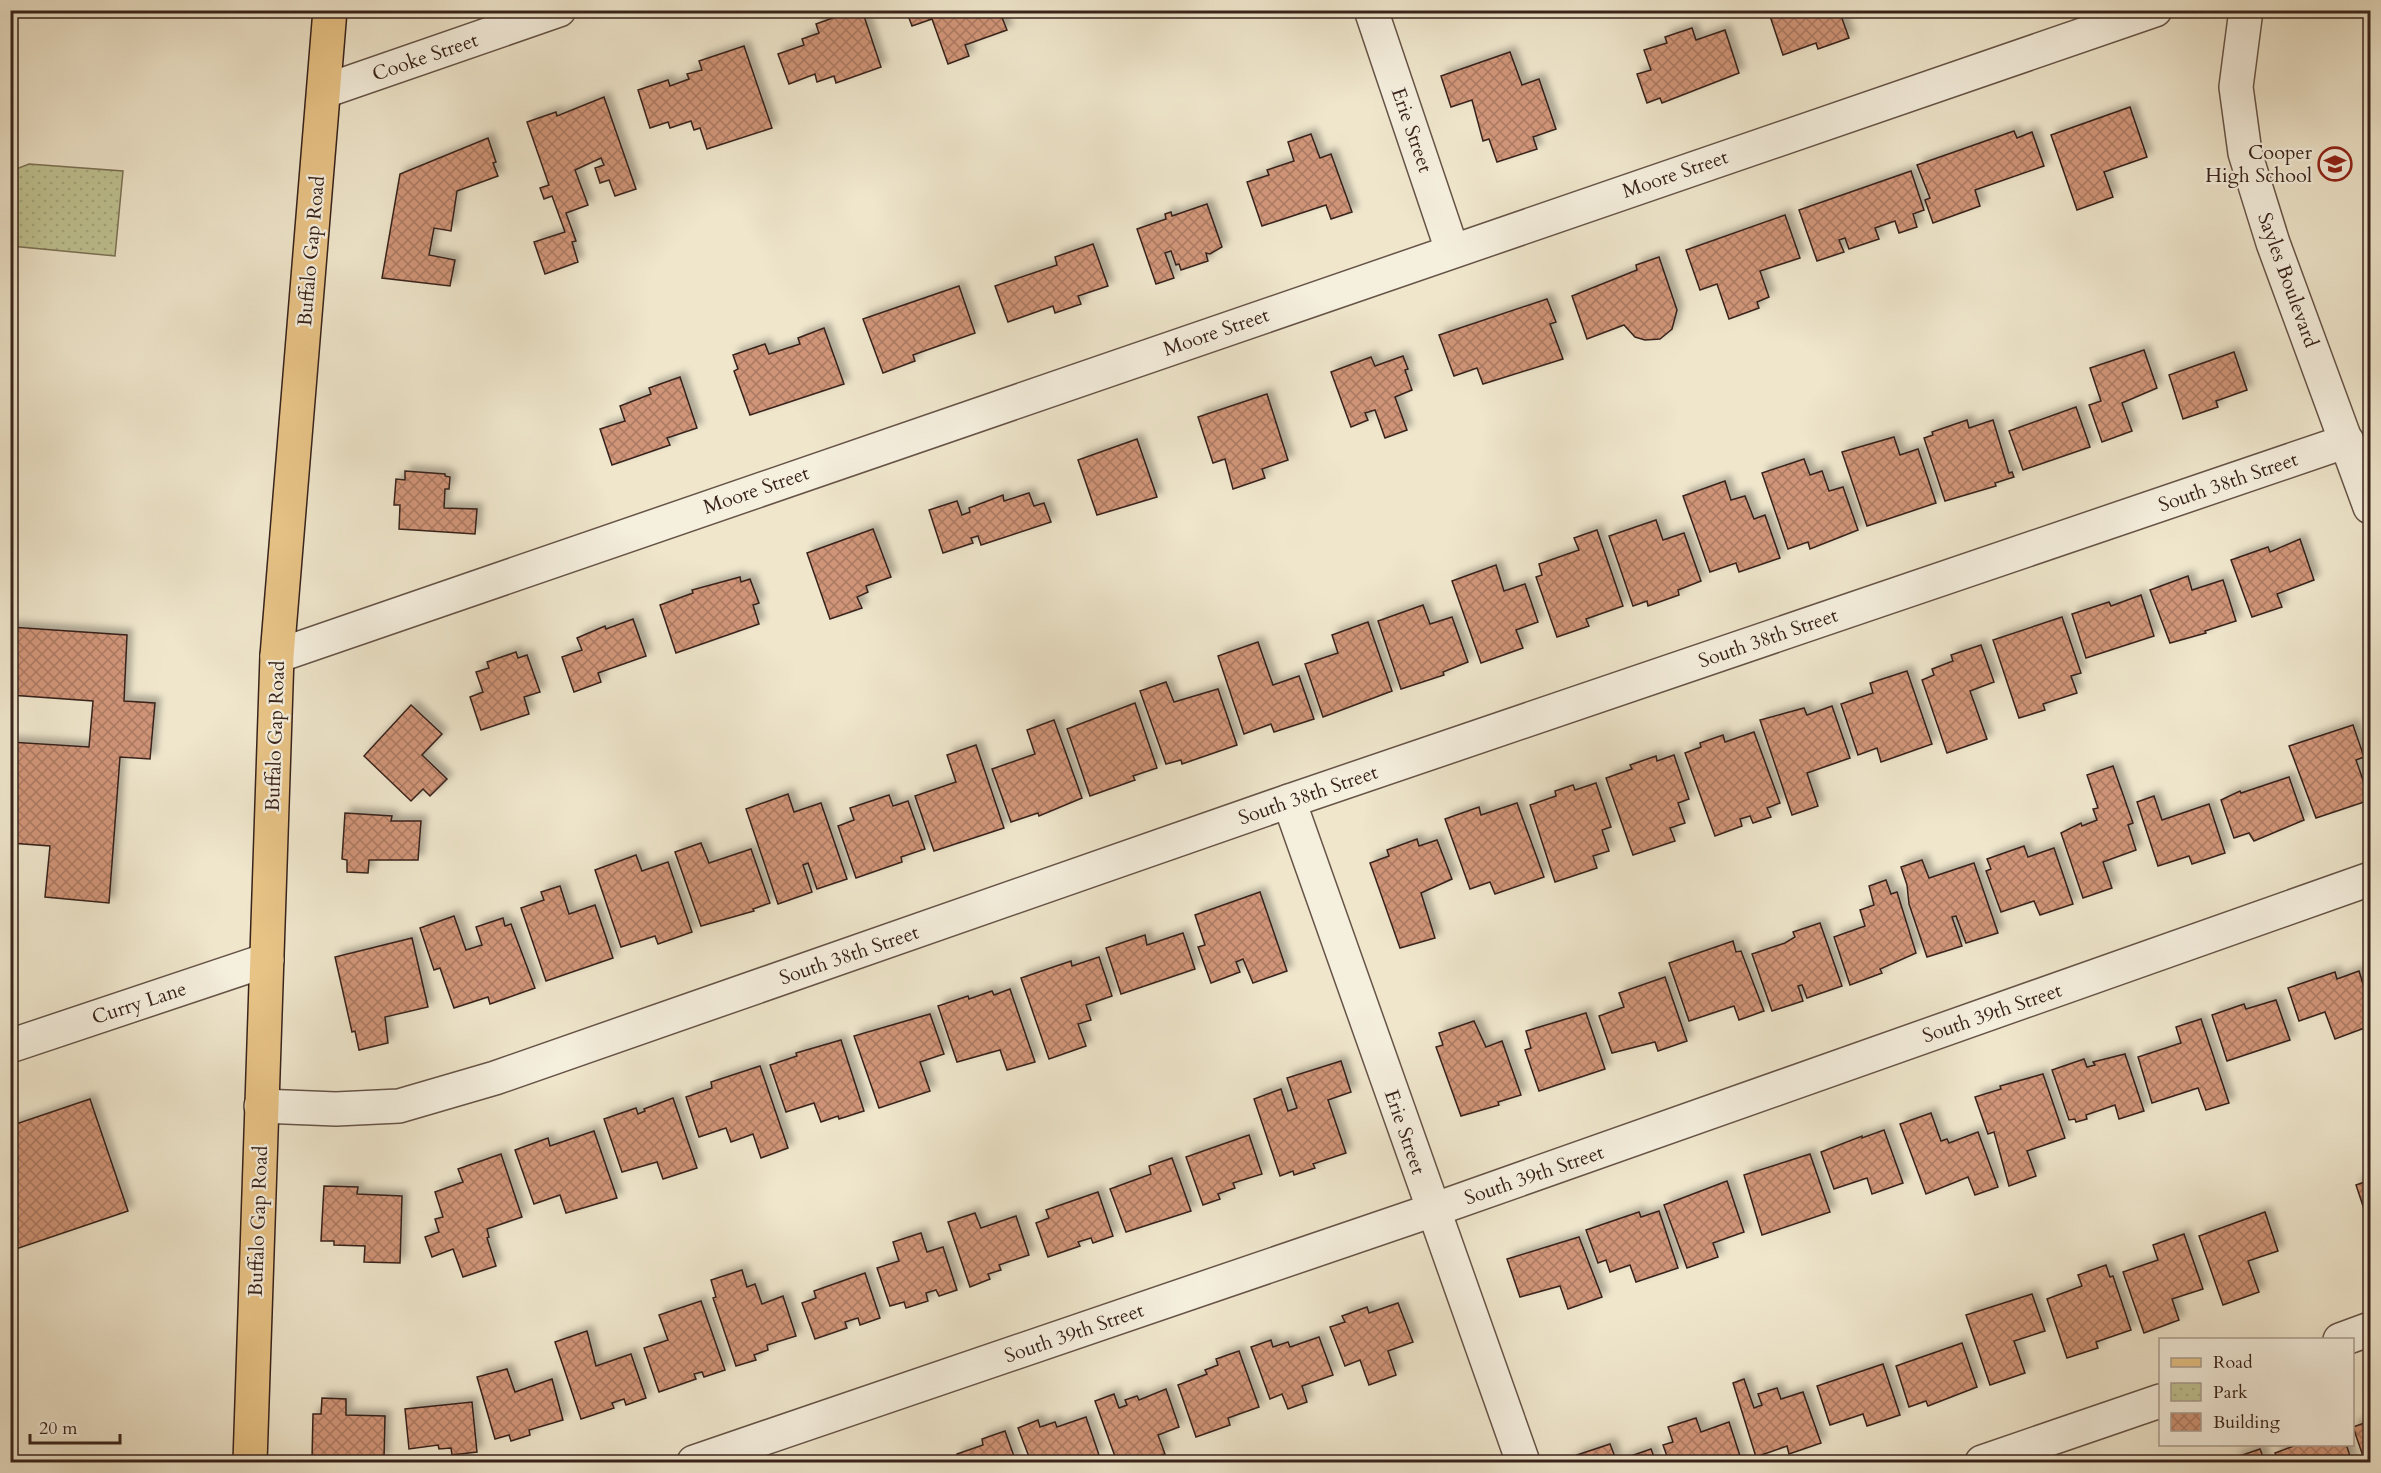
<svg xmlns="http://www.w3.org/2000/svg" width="2381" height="1473" font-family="Cardo,serif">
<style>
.park{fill:url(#park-dots);stroke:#7c7357;stroke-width:1.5}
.building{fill:url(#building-cross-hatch);stroke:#38231b;stroke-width:1.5;filter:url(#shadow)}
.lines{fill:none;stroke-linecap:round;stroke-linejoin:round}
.minor-casing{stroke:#665447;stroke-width:36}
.major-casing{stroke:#38231b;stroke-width:36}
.minor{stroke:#f5efde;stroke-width:33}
.major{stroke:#e8c386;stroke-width:33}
.labels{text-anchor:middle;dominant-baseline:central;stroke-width:4.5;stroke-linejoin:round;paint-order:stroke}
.street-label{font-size:20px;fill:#38231b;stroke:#f5efde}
.poi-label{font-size:20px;fill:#38231b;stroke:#f5efde;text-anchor:end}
</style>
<defs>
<pattern id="park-dots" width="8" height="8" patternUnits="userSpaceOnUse" patternTransform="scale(1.5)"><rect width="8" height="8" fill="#c0c393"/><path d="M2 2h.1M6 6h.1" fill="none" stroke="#a6a77e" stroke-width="1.8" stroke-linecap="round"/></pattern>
<pattern id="building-cross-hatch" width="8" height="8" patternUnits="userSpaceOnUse" patternTransform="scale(1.5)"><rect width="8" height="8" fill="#d09578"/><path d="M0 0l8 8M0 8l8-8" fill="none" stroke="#aa7962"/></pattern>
<filter id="shadow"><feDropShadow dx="5.5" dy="-5.5" stdDeviation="3" flood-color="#0004"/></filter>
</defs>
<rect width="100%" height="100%" fill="#efe6cc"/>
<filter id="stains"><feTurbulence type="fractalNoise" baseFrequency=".00333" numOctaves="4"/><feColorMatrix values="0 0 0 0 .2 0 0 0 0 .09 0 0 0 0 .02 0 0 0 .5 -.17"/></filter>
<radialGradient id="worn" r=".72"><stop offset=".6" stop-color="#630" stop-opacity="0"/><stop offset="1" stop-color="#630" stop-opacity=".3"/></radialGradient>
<polygon class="park" points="29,164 123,171 115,256 11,246 11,178 16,169"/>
<g class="building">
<polygon points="855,10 862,10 881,67 836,83 834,76 817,82 815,74 789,84 778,54 804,45 802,39 819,33 816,24"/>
<polygon points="906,10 999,10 1007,30 965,45 969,56 948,64 932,19 912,26"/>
<polygon points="1768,10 1839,10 1849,38 1818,49 1816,43 1783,55"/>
<polygon points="1692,28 1696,40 1725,30 1739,73 1662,103 1660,98 1647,103 1637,74 1651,70 1644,50 1667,43 1665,37"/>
<polygon points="744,46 772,128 707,149 700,128 694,130 691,121 670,128 668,122 650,128 638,90 668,80 670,86 689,79 687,74 702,70 699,61"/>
<polygon points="1510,52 1522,85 1539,79 1556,129 1533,137 1537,149 1497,162 1489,139 1483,141 1472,100 1451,107 1441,76"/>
<polygon points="604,97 636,189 615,196 609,180 600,183 595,168 604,165 601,158 575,170 588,205 566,213 576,241 572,242 578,262 545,274 534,242 565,232 552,196 544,199 540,188 549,185 527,122 556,112 557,116"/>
<polygon points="2130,107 2147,157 2104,172 2113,197 2077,210 2051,135"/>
<polygon points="2014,131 2017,138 2032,132 2044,166 1975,190 1980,206 1933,223 1925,200 1930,198 1917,165"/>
<polygon points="1311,134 1320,158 1331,154 1352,212 1331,219 1326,205 1262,226 1247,182 1269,175 1267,170 1294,161 1288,142"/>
<polygon points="488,138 496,162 493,163 498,176 457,191 451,231 434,228 429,255 455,260 450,286 382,278 400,174"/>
<polygon points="1911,171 1924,210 1913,214 1917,227 1899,233 1895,221 1875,228 1879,239 1849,249 1845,238 1839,240 1844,252 1817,261 1799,210"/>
<polygon points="1207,204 1222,247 1210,254 1206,253 1208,261 1181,270 1179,264 1176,265 1171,251 1165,253 1174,278 1156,284 1137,229 1166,219 1165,214 1171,212 1172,216"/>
<polygon points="1785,215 1800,258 1760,271 1769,297 1757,302 1759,308 1729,319 1717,284 1700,290 1686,250"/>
<polygon points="1093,244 1108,286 1078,296 1081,304 1055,313 1053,306 1008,322 995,286 1057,265 1055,257"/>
<polygon points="1659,257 1677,310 1672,329 1660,339 1645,340 1635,337 1624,325 1587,339 1572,296 1637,270 1636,265"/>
<polygon points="959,286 975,333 913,355 915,361 883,373 863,319"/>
<polygon points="1547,299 1556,322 1550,324 1563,359 1483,384 1477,368 1454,376 1439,335"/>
<polygon points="824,328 844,384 750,415 734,371 738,369 733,355 765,344 769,354 800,344 798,338"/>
<polygon points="2144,350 2157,388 2122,403 2132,431 2102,442 2089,405 2101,401 2090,368"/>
<polygon points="2234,352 2247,390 2216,401 2218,407 2183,419 2169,375"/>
<polygon points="1403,356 1408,369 1405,370 1412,390 1395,397 1407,430 1385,438 1375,410 1365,413 1368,420 1351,427 1331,372 1371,357 1375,366"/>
<polygon points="680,377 697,428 667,438 670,445 612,465 600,429 625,421 620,406 651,394 649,388"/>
<polygon points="1267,394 1288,460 1262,469 1265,478 1233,489 1225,459 1213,463 1198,417"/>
<polygon points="2076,407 2090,447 2023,470 2009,431"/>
<polygon points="1967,420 1969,428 1993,420 2009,473 2012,472 2014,477 1995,483 1996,486 1945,501 1924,438 1933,435 1932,432"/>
<polygon points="1894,437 1900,455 1918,449 1936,503 1867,526 1842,452"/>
<polygon points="1137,439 1157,497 1097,515 1078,460"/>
<polygon points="1804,459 1810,475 1822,471 1829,491 1843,487 1858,530 1810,549 1808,542 1788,549 1762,473"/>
<polygon points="405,471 445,474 445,476 450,477 449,489 445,489 444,508 477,509 475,534 399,529 400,505 394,505 396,479 405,480"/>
<polygon points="1725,481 1731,500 1745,496 1754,519 1765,515 1780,558 1739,572 1736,563 1710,572 1683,496"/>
<polygon points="1029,493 1034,506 1044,503 1051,522 981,545 978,536 971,538 973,543 943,553 929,510 957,501 962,515 970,512 969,508 1003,495 1004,501"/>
<polygon points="1656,520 1663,540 1684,533 1701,581 1678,590 1679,595 1648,606 1647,601 1633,606 1609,536"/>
<polygon points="873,529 891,577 866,586 868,592 857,597 862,608 830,619 807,553"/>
<polygon points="1597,530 1623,606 1586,619 1589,626 1557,637 1536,577 1542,575 1539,564 1579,550 1574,538"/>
<polygon points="2300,539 2314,580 2277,594 2282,607 2252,617 2231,560 2268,547 2270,552"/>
<polygon points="1496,565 1504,591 1525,584 1538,622 1516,630 1523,648 1481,663 1452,581"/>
<polygon points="2188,576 2192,590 2223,580 2236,621 2205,631 2206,633 2170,643 2150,590"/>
<polygon points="740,577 741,582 750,579 759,603 753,605 759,624 676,653 660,605 693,593 692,590"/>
<polygon points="2141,595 2154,636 2086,658 2072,614 2109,602 2111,606"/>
<polygon points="1423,605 1430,624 1452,617 1468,662 1443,672 1444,675 1401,689 1378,621"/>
<polygon points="2062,617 2081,673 2071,676 2077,693 2043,704 2045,710 2019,718 1993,640"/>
<polygon points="633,619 646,656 598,673 601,682 574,692 562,657 582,650 577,638 605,626 606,629"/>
<polygon points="1368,622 1392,691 1323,717 1305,664 1338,653 1332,635"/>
<polygon points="10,627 127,635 124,701 155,703 150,759 120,757 109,903 45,897 50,846 10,843 10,742 89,747 93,701 10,695"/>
<polygon points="1258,642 1273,685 1299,676 1314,719 1274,732 1271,724 1244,734 1218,656"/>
<polygon points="1981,645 1994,682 1970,691 1987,739 1947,753 1922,680 1934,675 1932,669 1953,661 1951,655"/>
<polygon points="516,652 518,658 527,655 540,692 524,697 529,714 481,730 470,697 483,692 476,672 489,668 487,662"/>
<polygon points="1907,671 1932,744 1881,762 1877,748 1858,755 1841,704 1873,693 1870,683"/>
<polygon points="1166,682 1174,702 1218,689 1237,745 1182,764 1181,760 1166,764 1140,691"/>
<polygon points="1135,703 1157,768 1133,776 1135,780 1090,796 1067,729"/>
<polygon points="411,705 442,734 422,755 447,779 430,796 423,789 411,801 364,756"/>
<polygon points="1832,706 1850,758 1807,773 1818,806 1792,815 1760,720 1804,708 1807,715"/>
<polygon points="1054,720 1082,798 1039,816 1038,813 1011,822 992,769 1035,754 1027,730"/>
<polygon points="2353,725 2364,757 2356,760 2370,800 2316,818 2289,746"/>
<polygon points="1754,732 1780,803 1767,808 1771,817 1753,823 1750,816 1740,819 1742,826 1715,836 1685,753 1701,747 1700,743 1723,735 1725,742"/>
<polygon points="976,745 1004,828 934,851 915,796 956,782 947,755"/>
<polygon points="1674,755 1689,799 1678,803 1685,823 1670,828 1675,841 1633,855 1606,778 1632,769 1630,765 1656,756 1657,761"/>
<polygon points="2113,766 2133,823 2128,825 2136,850 2103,862 2112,888 2083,898 2061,833 2081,823 2082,826 2097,820 2093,809 2098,808 2087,775"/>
<polygon points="2289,777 2304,820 2254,841 2249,833 2234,838 2221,800 2240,791 2241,793"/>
<polygon points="1596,783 1611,827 1602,830 1609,851 1593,856 1597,868 1555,882 1530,805 1556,796 1555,791 1573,785 1575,790"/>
<polygon points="788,794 794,812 821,803 847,879 817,889 808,863 803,865 812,892 778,904 746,809"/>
<polygon points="889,795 893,806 908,801 925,849 901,857 902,862 856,878 838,826 854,820 850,808"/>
<polygon points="2154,796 2162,820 2209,804 2225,853 2192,864 2189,856 2158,866 2137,802"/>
<polygon points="1517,803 1544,877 1495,894 1490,882 1470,889 1445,819 1479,807 1481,815"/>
<polygon points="345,813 392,816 391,821 421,821 418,860 369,860 368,873 347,872 347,860 342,859"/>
<polygon points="1417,839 1419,846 1437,840 1452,879 1421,893 1435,938 1400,948 1370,863 1389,856 1387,850"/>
<polygon points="701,843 709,863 751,849 770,903 753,909 754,911 701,926 675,852"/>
<polygon points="2024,846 2028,857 2054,848 2073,904 2040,915 2034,901 2001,912 1986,871 1991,869 1987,859"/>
<polygon points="636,855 642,871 668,862 692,932 658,944 655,936 621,947 595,870"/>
<polygon points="1922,860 1929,878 1974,863 1998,933 1966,943 1956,916 1952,917 1962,946 1927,957 1909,904 1907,885 1901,867"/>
<polygon points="1886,880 1891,894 1897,892 1916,953 1880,969 1882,973 1850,985 1834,937 1865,926 1860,910 1874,905 1869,886"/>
<polygon points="560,886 569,914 595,905 613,958 546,981 521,908 544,900 541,892"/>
<polygon points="1260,892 1287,971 1253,983 1243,959 1236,962 1240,972 1211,983 1198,947 1205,945 1195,915"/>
<polygon points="454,916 466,950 482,945 476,927 503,918 505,926 511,924 535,988 490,1004 488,997 454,1008 440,968 434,970 420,928"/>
<polygon points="1820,923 1842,986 1807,998 1802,985 1798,986 1803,1001 1772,1011 1752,954 1785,943 1795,937 1793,932"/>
<polygon points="1183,933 1195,969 1121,994 1106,948 1145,935 1147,945"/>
<polygon points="412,938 428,1007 385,1017 388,1043 359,1050 355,1031 352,1032 335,957"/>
<polygon points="1733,941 1736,952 1741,951 1764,1011 1739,1020 1734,1006 1689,1021 1669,963"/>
<polygon points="1099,957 1112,996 1086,1005 1091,1020 1078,1024 1086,1046 1049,1059 1021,978 1071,961 1072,966"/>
<polygon points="2370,959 2370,979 2365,961"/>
<polygon points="2359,971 2370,1006 2370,1026 2335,1039 2325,1012 2299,1021 2288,988 2335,972 2337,979"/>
<polygon points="1665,977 1687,1041 1658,1051 1655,1042 1612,1053 1599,1016 1624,1007 1619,993"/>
<polygon points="1010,989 1035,1062 1007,1070 1000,1050 957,1062 938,1006 968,996 969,999 992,991 994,995"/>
<polygon points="2276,1000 2290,1040 2227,1061 2212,1015 2244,1004 2246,1009"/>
<polygon points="1586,1013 1605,1069 1539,1091 1525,1050 1531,1048 1526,1031"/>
<polygon points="930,1014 944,1054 920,1062 930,1091 879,1108 854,1036"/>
<polygon points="2201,1019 2229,1103 2206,1110 2198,1088 2152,1103 2138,1057 2181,1043 2176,1027"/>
<polygon points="1474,1021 1486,1047 1502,1041 1521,1095 1498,1102 1499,1105 1461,1116 1436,1047 1443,1045 1439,1033"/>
<polygon points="841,1040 864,1111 839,1119 838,1116 821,1122 814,1103 786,1112 770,1065 797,1056 796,1053"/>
<polygon points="2125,1054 2144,1111 2119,1119 2115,1105 2086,1115 2087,1119 2076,1122 2075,1119 2069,1120 2052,1070 2084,1059 2087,1067 2095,1065 2093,1062"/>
<polygon points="1341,1061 1351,1092 1328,1100 1346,1153 1313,1164 1315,1168 1294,1175 1293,1171 1280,1176 1254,1099 1281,1089 1288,1111 1297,1108 1287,1078"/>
<polygon points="760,1066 788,1148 761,1158 753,1134 731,1142 726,1128 699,1137 686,1097 712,1088 711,1082"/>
<polygon points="2043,1074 2065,1138 2027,1151 2036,1176 2009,1186 1994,1132 1988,1134 1975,1097 2001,1089 2000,1086"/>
<polygon points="673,1098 697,1168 663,1179 657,1162 622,1172 604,1119 636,1108 638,1114 645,1111 644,1109"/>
<polygon points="90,1099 128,1211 10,1251 10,1126"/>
<polygon points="1931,1113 1941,1141 1947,1139 1949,1143 1978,1132 1998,1187 1975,1195 1968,1177 1926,1194 1900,1124"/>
<polygon points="1884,1130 1903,1183 1872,1194 1867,1178 1834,1189 1821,1152 1862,1136 1862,1138"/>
<polygon points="594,1131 617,1198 566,1213 560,1195 534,1204 515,1150 548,1138 550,1146"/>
<polygon points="1249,1135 1262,1174 1233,1183 1235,1188 1218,1194 1220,1199 1203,1205 1186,1157"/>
<polygon points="501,1154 522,1217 487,1229 489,1237 487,1238 496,1266 463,1277 453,1249 432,1257 425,1237 439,1232 435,1219 443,1217 435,1192 463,1182 458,1169"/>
<polygon points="1810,1154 1830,1212 1762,1235 1744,1175"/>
<polygon points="1172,1158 1191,1211 1126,1232 1110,1189 1151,1174 1149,1166"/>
<polygon points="2370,1180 2370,1227 2356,1185"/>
<polygon points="1727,1181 1744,1232 1713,1243 1718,1257 1687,1268 1664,1205"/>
<polygon points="324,1186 358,1187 357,1194 402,1196 400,1263 364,1262 365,1246 334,1245 334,1241 321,1241"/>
<polygon points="1098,1192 1113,1236 1093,1243 1091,1238 1078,1242 1080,1246 1048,1257 1036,1223 1049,1218 1046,1210"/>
<polygon points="1659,1211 1678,1268 1636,1282 1630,1265 1610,1272 1606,1260 1598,1263 1586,1230 1639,1212 1641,1217"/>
<polygon points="2265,1212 2278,1251 2248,1261 2259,1292 2223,1305 2199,1236"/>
<polygon points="975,1213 981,1228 1016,1216 1029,1255 999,1265 1001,1270 988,1274 990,1279 970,1287 948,1222"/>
<polygon points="921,1233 927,1252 943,1247 957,1290 939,1296 936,1290 926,1293 928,1301 906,1308 904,1302 890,1306 877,1268 899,1261 893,1242"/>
<polygon points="2184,1234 2203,1289 2172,1299 2179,1320 2144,1333 2123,1272 2158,1260 2153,1245"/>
<polygon points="1579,1237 1602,1297 1568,1309 1560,1286 1520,1297 1507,1259"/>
<polygon points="2106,1265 2110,1277 2113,1276 2131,1330 2096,1342 2098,1348 2067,1358 2047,1299 2082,1286 2078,1275"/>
<polygon points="742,1270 747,1287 755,1284 762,1304 783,1296 796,1336 767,1345 768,1350 754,1355 756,1360 736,1366 713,1298 716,1297 711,1280"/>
<polygon points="865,1273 880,1318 860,1325 858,1318 845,1322 847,1328 815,1339 802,1303 816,1298 814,1291"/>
<polygon points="2032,1294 2045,1331 2014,1341 2025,1373 1990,1385 1966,1315"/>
<polygon points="701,1301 725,1370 704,1377 702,1372 694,1374 696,1379 659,1392 644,1348 668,1340 659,1315"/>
<polygon points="1398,1303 1413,1342 1388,1351 1396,1375 1369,1385 1360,1360 1345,1366 1330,1327 1345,1322 1342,1316 1367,1307 1369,1313"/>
<polygon points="587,1331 596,1366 631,1354 646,1398 626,1405 624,1399 612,1403 614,1408 581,1419 555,1342"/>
<polygon points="1319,1337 1333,1375 1302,1386 1307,1402 1288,1409 1282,1394 1270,1399 1251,1347 1271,1340 1273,1347 1288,1342 1290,1347"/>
<polygon points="1962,1343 1977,1387 1928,1406 1926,1401 1909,1407 1896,1366"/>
<polygon points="1239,1351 1259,1407 1228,1418 1230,1425 1196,1437 1178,1385 1207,1374 1205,1370 1218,1365 1216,1359"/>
<polygon points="1883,1364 1900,1415 1867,1426 1863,1414 1830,1425 1817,1386"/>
<polygon points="507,1369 515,1392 552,1379 563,1420 529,1430 530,1435 511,1441 509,1435 495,1439 477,1377"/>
<polygon points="1744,1379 1754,1408 1762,1405 1758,1394 1777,1388 1781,1399 1803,1392 1821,1443 1789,1454 1787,1446 1756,1457 1733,1383"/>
<polygon points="1166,1389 1179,1427 1158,1435 1165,1454 1142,1462 1117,1462 1095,1401 1114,1394 1119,1408 1127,1405 1125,1400 1137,1396 1139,1400"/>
<polygon points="322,1398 346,1399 346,1415 385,1416 384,1459 345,1456 344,1461 312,1460 313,1414 321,1414"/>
<polygon points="472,1402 477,1452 452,1455 451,1448 439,1449 438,1445 409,1449 405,1409"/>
<polygon points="1086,1417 1099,1455 1077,1462 1031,1462 1018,1428 1038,1420 1040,1427 1055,1422 1057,1427"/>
<polygon points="1696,1418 1701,1432 1729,1422 1742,1462 1669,1462 1663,1445 1673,1442 1668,1427"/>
<polygon points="2370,1421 2370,1462 2365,1462 2353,1427"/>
<polygon points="1005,1431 1016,1462 952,1462 959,1460 957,1454 983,1445 982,1439"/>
<polygon points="1610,1444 1617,1462 1566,1462 1578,1457 1577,1455"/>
<polygon points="2299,1444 2346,1444 2352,1462 2278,1462 2275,1453"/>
<polygon points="1651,1449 1656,1462 1617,1462 1628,1457"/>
<polygon points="2260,1449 2265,1462 2236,1462 2234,1458"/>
</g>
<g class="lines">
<defs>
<g id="minor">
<polyline points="1371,10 1452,250"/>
<polyline points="2246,10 2236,87 2245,153 2273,243 2370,507"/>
<polyline points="325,91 559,10"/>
<polyline points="277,656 2155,10"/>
<polyline points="1289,801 1523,1462"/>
<polyline points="10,1046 267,960"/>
<polyline points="261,1106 336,1109 399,1106 495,1078 1289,801 2347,441"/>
<polyline points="2340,1340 2370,1329"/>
<polyline points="694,1462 1433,1210 2370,879"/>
<polyline points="1982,1462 2160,1401"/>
</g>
<polyline id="major" points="250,1462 277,656 330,10"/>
</defs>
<use href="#minor" class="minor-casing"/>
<use href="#major" class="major-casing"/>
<use href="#minor" class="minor"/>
<use href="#major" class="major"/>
</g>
<defs>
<symbol id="school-ring" viewBox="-11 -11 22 22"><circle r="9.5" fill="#f5efde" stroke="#8f2418" stroke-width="1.5"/><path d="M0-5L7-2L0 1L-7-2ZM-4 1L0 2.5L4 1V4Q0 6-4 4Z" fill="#8f2418"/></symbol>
</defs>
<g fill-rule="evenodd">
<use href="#school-ring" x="2316" y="145" width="38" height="38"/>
</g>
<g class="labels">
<g class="street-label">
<text transform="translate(425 57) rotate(-19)">Cooke Street</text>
<text transform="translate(1412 130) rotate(71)">Erie Street</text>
<text transform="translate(1675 174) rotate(-19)">Moore Street</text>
<text transform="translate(311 251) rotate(-85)">Buffalo Gap Road</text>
<text transform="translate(2288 280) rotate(70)">Sayles Boulevard</text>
<text transform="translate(1216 332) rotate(-19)">Moore Street</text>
<text transform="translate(2228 482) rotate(-19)">South 38th Street</text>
<text transform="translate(756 490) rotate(-19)">Moore Street</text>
<text transform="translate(1768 638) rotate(-19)">South 38th Street</text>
<text transform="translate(275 736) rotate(-88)">Buffalo Gap Road</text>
<text transform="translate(1308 795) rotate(-19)">South 38th Street</text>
<text transform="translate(849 955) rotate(-19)">South 38th Street</text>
<text transform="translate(139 1003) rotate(-18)">Curry Lane</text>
<text transform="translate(1992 1013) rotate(-19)">South 39th Street</text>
<text transform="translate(1405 1132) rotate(71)">Erie Street</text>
<text transform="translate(1534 1175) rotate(-19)">South 39th Street</text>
<text transform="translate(258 1221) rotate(-88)">Buffalo Gap Road</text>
<text transform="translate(1074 1333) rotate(-19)">South 39th Street</text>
</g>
<g class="poi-label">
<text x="2312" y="152">Cooper<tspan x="2312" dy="23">High School</tspan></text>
</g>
</g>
<rect width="2381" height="1473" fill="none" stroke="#efe6cc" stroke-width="36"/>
<rect x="12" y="12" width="2357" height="1449" fill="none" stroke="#38231b" stroke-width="3"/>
<rect x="18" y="18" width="2345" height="1437" fill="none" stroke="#38231b" stroke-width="1.5"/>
<rect x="2159" y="1338" width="195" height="108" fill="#f5efde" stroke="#a99d90" stroke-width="1.5"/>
<rect x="2171" y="1358" width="30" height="9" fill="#e8c386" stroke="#a99d90" stroke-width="1.5"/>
<text x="2213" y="1368" font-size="18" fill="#38231b">Road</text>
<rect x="2171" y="1383" width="30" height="18" fill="url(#park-dots)" stroke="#a99d90" stroke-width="1.5"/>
<text x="2213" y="1398" font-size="18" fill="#38231b">Park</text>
<rect x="2171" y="1413" width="30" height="18" fill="url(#building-cross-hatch)" stroke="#a99d90" stroke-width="1.5"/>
<text x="2213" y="1428" font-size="18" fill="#38231b">Building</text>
<path d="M30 1434v9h90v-9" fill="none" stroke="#38231b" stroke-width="3"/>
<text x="39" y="1434" font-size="18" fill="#38231b" stroke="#f5efde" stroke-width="4.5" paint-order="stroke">20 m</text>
<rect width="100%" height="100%" filter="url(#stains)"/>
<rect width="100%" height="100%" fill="url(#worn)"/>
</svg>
